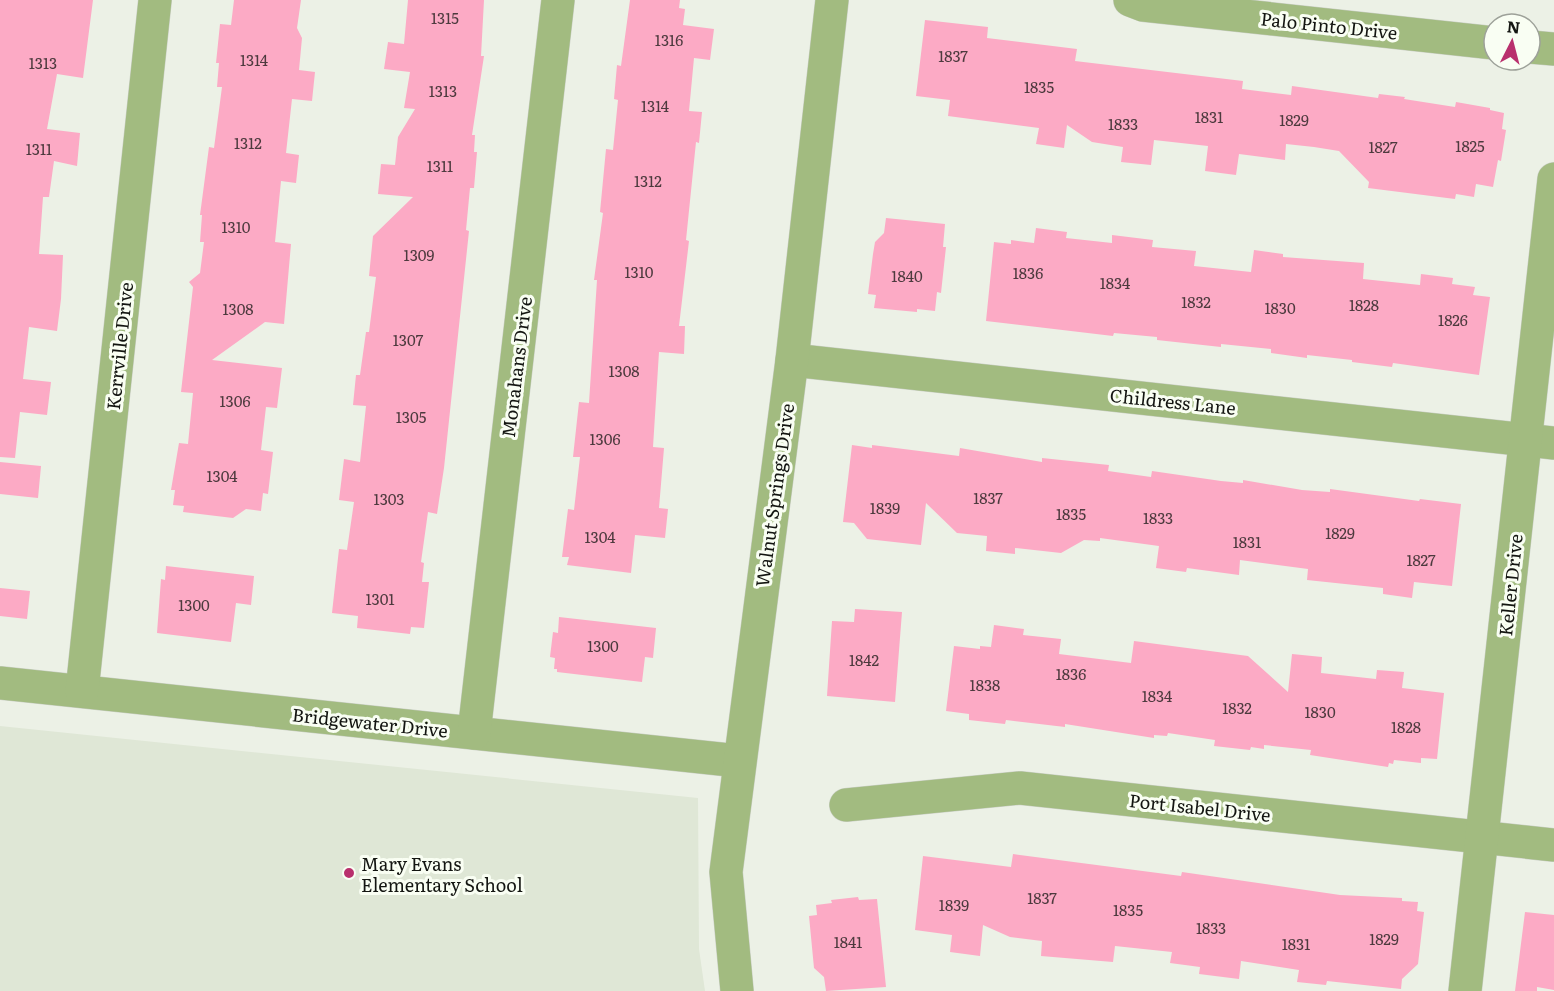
<svg xmlns="http://www.w3.org/2000/svg" width="1554" height="991" font-family="Literata,serif">
<style>
.built{fill:#dfe7d6}
.building{fill:#fcaac5}
.lines{fill:none;stroke-linecap:round;stroke-linejoin:round}
.minor-casing{stroke:#c9cec4;stroke-width:34}
.minor{stroke:#a2bb80;stroke-width:33}
.poi-dot{fill:#b9306d;stroke:#f9fef3;stroke-width:2}
.labels{text-anchor:middle;dominant-baseline:central;stroke-width:6;stroke-linejoin:round;paint-order:stroke}
.number-label{font-size:15px;fill:#4d3a3e}
.street-label{font-size:18px;fill:#131511;stroke:#f9fef3}
.poi-label{font-size:18px;fill:#131511;stroke:#f9fef3;text-anchor:start}
</style>
<rect width="100%" height="100%" fill="#ecf1e6"/>
<polygon class="built" points="0,726 698,798 699,949 705,991 0,991"/>
<g class="building">
<polygon points="0,0 93,0 83,78 57,74 47,129 80,133 77,166 54,161 49,197 43,197 39,254 63,255 61,299 57,331 29,327 23,379 51,382 47,415 20,412 15,458 0,457"/>
<polygon points="234,0 301,0 297,28 302,38 299,70 315,72 312,101 292,99 286,153 299,155 296,183 281,181 275,242 291,244 284,324 265,322 212,360 282,368 277,408 266,407 261,450 273,452 268,494 263,493 261,511 246,509 233,518 183,512 184,506 173,505 175,490 171,490 179,443 188,444 193,393 181,392 193,287 189,282 200,273 204,242 200,242 202,215 200,215 209,147 214,148 222,87 217,87 219,63 216,63 220,24 231,25"/>
<polygon points="408,0 484,0 481,56 484,56 472,135 475,135 474,152 477,152 474,188 470,188 466,230 469,231 444,468 437,514 428,512 421,562 424,563 422,582 429,582 424,628 411,627 410,634 357,628 358,616 332,613 339,549 347,550 354,502 339,500 344,459 360,462 366,406 353,405 356,375 360,375 366,332 369,332 376,277 369,276 373,236 413,197 378,194 381,164 395,165 398,137 415,109 404,108 410,72 384,69 388,42 404,44"/>
<polygon points="630,0 680,0 679,8 685,9 683,25 714,29 710,60 694,58 689,111 702,112 699,143 696,142 686,240 689,241 679,326 685,326 684,354 659,352 653,447 664,448 659,508 668,509 665,538 635,535 631,573 567,565 569,557 562,557 568,509 574,510 580,457 573,457 579,402 589,403 597,280 594,280 603,213 600,212 606,149 613,150 618,100 614,99 617,65 621,66"/>
<polygon points="925,20 988,27 987,38 1077,49 1075,61 1243,81 1242,89 1291,95 1292,86 1378,98 1379,94 1405,97 1404,99 1455,107 1456,102 1490,108 1490,110 1504,113 1502,129 1506,130 1501,161 1498,160 1493,187 1476,184 1474,197 1456,194 1455,199 1368,188 1369,182 1339,151 1314,147 1286,144 1285,160 1239,154 1236,175 1205,171 1208,146 1154,140 1151,165 1121,162 1123,147 1092,142 1067,125 1064,148 1036,144 1039,128 948,116 950,100 916,96"/>
<polygon points="886,218 945,224 943,247 946,247 941,293 937,292 935,311 917,309 917,312 874,308 876,295 868,294 873,254 875,242 884,233"/>
<polygon points="1036,228 1067,232 1066,238 1112,243 1112,235 1153,240 1152,247 1196,251 1194,266 1251,272 1254,250 1283,254 1283,257 1364,263 1363,279 1420,285 1421,274 1453,278 1452,284 1475,287 1473,295 1490,297 1479,375 1393,363 1392,367 1352,362 1352,360 1307,355 1307,358 1271,353 1271,349 1221,344 1221,347 1157,340 1157,337 1114,333 1113,336 986,321 994,242 1011,244 1011,240 1034,243"/>
<polygon points="852,445 872,448 872,445 959,456 960,448 1042,462 1042,458 1109,465 1108,471 1151,477 1152,471 1221,481 1243,483 1243,480 1302,490 1330,492 1330,489 1419,501 1420,499 1461,504 1452,586 1414,582 1412,598 1383,594 1383,588 1307,580 1308,569 1240,560 1239,575 1187,568 1186,572 1156,568 1159,546 1100,538 1100,541 1084,540 1061,553 1015,548 1015,554 986,551 987,536 957,533 926,503 921,545 867,539 854,523 843,522"/>
<polygon points="0,462 41,466 38,498 0,494"/>
<polygon points="166,566 254,576 251,605 236,603 231,642 157,633 161,579 165,580"/>
<polygon points="0,588 30,591 27,619 0,616"/>
<polygon points="855,609 902,612 895,702 827,696 832,621 854,622"/>
<polygon points="559,617 656,628 653,658 645,657 642,682 557,672 557,669 554,669 555,658 550,657 553,632 558,633"/>
<polygon points="994,625 1024,629 1023,635 1061,639 1059,654 1131,663 1134,641 1248,656 1288,692 1292,654 1322,657 1321,673 1376,679 1377,670 1404,672 1402,688 1444,693 1437,759 1421,758 1421,763 1394,760 1393,764 1389,763 1388,767 1310,755 1311,750 1264,745 1264,749 1251,747 1250,750 1214,746 1215,740 1168,733 1167,736 1154,735 1154,738 1065,724 1065,727 1006,720 1005,724 969,720 969,714 946,711 954,646 980,649 980,646 991,647"/>
<polygon points="1013,854 1181,876 1182,872 1340,895 1402,898 1402,901 1418,902 1417,911 1424,912 1418,964 1402,979 1401,989 1327,981 1326,985 1297,982 1299,970 1241,961 1239,979 1199,974 1200,967 1170,963 1172,952 1115,946 1113,962 1041,956 1042,941 1010,937 983,925 980,956 950,952 952,935 915,930 923,856 1011,867"/>
<polygon points="858,897 859,900 877,899 886,987 826,991 824,977 814,968 809,916 817,915 816,905 832,903 831,900"/>
<polygon points="1525,912 1554,915 1554,990 1537,987 1537,991 1515,991"/>
</g>
<g class="lines">
<defs>
<g id="minor">
<polyline points="1130,0 1143,5 1494,43"/>
<polyline points="1530,47 1554,49"/>
<polyline points="792,360 1554,443"/>
<polyline points="0,683 739,761"/>
<polyline points="82,691 155,0"/>
<polyline points="474,733 558,0"/>
<polyline points="846,805 1020,788 1554,845"/>
<polyline points="737,991 726,872 792,360 832,0"/>
<polyline points="1465,991 1554,179"/>
</g>
</defs>
<use href="#minor" class="minor-casing"/>
<use href="#minor" class="minor"/>
</g>
<circle class="poi-dot" cx="349" cy="873" r="6"/>
<g class="labels">
<g class="number-label">
<text x="445" y="17">1315</text>
<text x="669" y="39">1316</text>
<text x="953" y="55">1837</text>
<text x="254" y="59">1314</text>
<text x="43" y="62">1313</text>
<text x="1039" y="86">1835</text>
<text x="443" y="90">1313</text>
<text x="655" y="105">1314</text>
<text x="1209" y="116">1831</text>
<text x="1294" y="119">1829</text>
<text x="1123" y="123">1833</text>
<text x="248" y="142">1312</text>
<text x="1470" y="145">1825</text>
<text x="1383" y="146">1827</text>
<text x="39" y="148">1311</text>
<text x="440" y="165">1311</text>
<text x="648" y="180">1312</text>
<text x="236" y="226">1310</text>
<text x="419" y="254">1309</text>
<text x="639" y="271">1310</text>
<text x="1028" y="272">1836</text>
<text x="907" y="275">1840</text>
<text x="1115" y="282">1834</text>
<text x="1196" y="301">1832</text>
<text x="1364" y="304">1828</text>
<text x="1280" y="307">1830</text>
<text x="238" y="308">1308</text>
<text x="1453" y="319">1826</text>
<text x="408" y="339">1307</text>
<text x="624" y="370">1308</text>
<text x="235" y="400">1306</text>
<text x="411" y="416">1305</text>
<text x="605" y="438">1306</text>
<text x="222" y="475">1304</text>
<text x="988" y="497">1837</text>
<text x="389" y="498">1303</text>
<text x="885" y="507">1839</text>
<text x="1071" y="513">1835</text>
<text x="1158" y="517">1833</text>
<text x="1340" y="532">1829</text>
<text x="600" y="536">1304</text>
<text x="1247" y="541">1831</text>
<text x="1421" y="559">1827</text>
<text x="380" y="598">1301</text>
<text x="194" y="604">1300</text>
<text x="603" y="645">1300</text>
<text x="864" y="659">1842</text>
<text x="1071" y="673">1836</text>
<text x="985" y="684">1838</text>
<text x="1157" y="695">1834</text>
<text x="1237" y="707">1832</text>
<text x="1320" y="711">1830</text>
<text x="1406" y="726">1828</text>
<text x="1042" y="897">1837</text>
<text x="954" y="904">1839</text>
<text x="1128" y="909">1835</text>
<text x="1211" y="927">1833</text>
<text x="1384" y="938">1829</text>
<text x="848" y="941">1841</text>
<text x="1296" y="943">1831</text>
</g>
<g class="street-label">
<text transform="translate(1329 25) rotate(6)">Palo Pinto Drive</text>
<text transform="translate(119 346) rotate(-84)">Kerrville Drive</text>
<text transform="translate(516 367) rotate(-83)">Monahans Drive</text>
<text transform="translate(1173 401) rotate(6)">Childress Lane</text>
<text transform="translate(774 495) rotate(-82)">Walnut Springs Drive</text>
<text transform="translate(1510 585) rotate(-84)">Keller Drive</text>
<text transform="translate(370 722) rotate(6)">Bridgewater Drive</text>
<text transform="translate(1200 807) rotate(6)">Port Isabel Drive</text>
</g>
<g class="poi-label">
<text x="361" y="863">Mary Evans<tspan x="361" dy="21">Elementary School</tspan></text>
</g>
</g>
<g transform="translate(1512 42) rotate(6)"><circle r="28" fill="#f9fef3" stroke="#9da199" stroke-width="1.5"/>
<path d="M0-4.5L10 22L0 15L-10 22Z" fill="#b9306d"/>
<text y="-9" font-size="16" font-weight="bold" text-anchor="middle" fill="#131511">N</text>
</g>
</svg>
